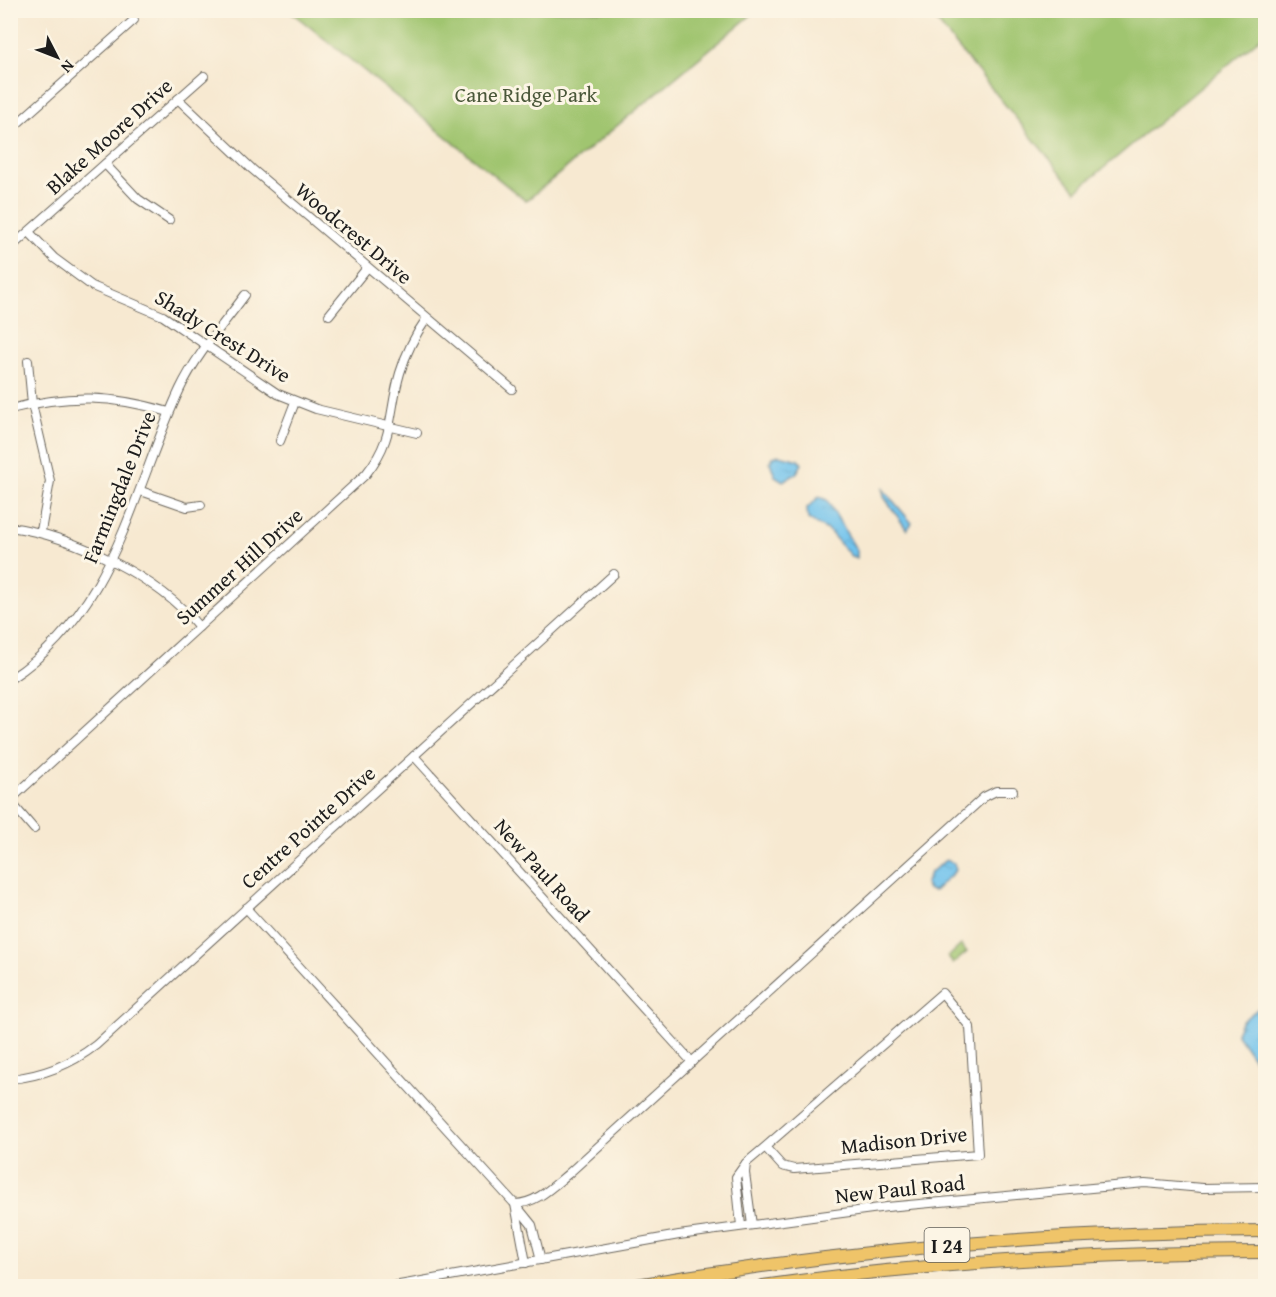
<svg xmlns="http://www.w3.org/2000/svg" width="1276" height="1297" font-family="'Gentium Book Plus',serif">
<style>
.green{fill:#a0c56f;stroke:#5e7046;stroke-width:1.5}
.water{fill:url(#water-ripples);stroke:#467084;stroke-width:1.5}
.lines{fill:none;stroke-linecap:round;stroke-linejoin:round}
.minor-casing{stroke:#69645b;stroke-width:10}
.highway-casing{stroke:#69645b;stroke-width:14}
.minor{stroke:#fff;stroke-width:8}
.highway{stroke:#efc469;stroke-width:12}
.labels{text-anchor:middle;dominant-baseline:central;stroke-width:6;stroke-linejoin:round;paint-order:stroke}
.shield{fill:#fcf5e5;stroke:#5f5d58;stroke-width:1.5}
.shield-label{font-size:20px;font-weight:bold;fill:#1c1c1c}
.park-label{font-size:21px;fill:#4a5739;stroke:#fcf5e5}
.street-label{font-size:21px;fill:#1c1c1c;stroke:#fcf5e5}
</style>
<defs>
<pattern id="water-ripples" width="26" height="14" patternUnits="userSpaceOnUse" patternTransform="scale(1.5)"><rect width="26" height="14" fill="#71c3ed"/><path d="M2 4q2-2 4 0t4 0M15 11q2-2 4 0t4 0" fill="none" stroke="#61a7cb"/></pattern>
</defs>
<rect width="100%" height="100%" fill="#fcf5e5"/>
<filter id="ink" filterUnits="userSpaceOnUse"><feTurbulence type="fractalNoise" baseFrequency=".0167" numOctaves="2"/><feDisplacementMap in="SourceGraphic" scale="12" xChannelSelector="R" yChannelSelector="G"/><feConvolveMatrix kernelMatrix="1 2 1 2 8 2 1 2 1" color-interpolation-filters="sRGB"/></filter>
<filter id="wash" filterUnits="userSpaceOnUse"><feTurbulence type="fractalNoise" baseFrequency=".008" numOctaves="4" result="noise"/><feDisplacementMap in="SourceGraphic" scale="24" xChannelSelector="R" yChannelSelector="G"/><feGaussianBlur stdDeviation="1.35" result="paint"/><feColorMatrix in="noise" values="0 0 0 0 0 0 0 0 0 0 0 0 0 0 0 0 0 1.4 0 .05"/><feComposite in="paint" operator="in"/></filter>
<g filter="url(#wash)">
<rect width="100%" height="100%" fill="#f7e9d1"/>
<g class="green">
<polygon points="290,11 756,11 526,201"/>
<polygon points="928,11 1265,11 1265,34 1076,191"/>
<polygon points="961,945 967,952 953,964 948,957"/>
</g>
<g class="water">
<polygon points="779,455 799,460 802,464 796,474 783,481 775,476 770,462 773,457"/>
<polygon points="883,489 912,523 907,530 884,497"/>
<polygon points="819,497 827,500 857,551 857,558 851,556 829,531 808,519 807,508"/>
<polygon points="947,859 954,864 956,870 934,891 929,890 925,885 930,873"/>
<polygon points="1265,1003 1265,1075 1236,1033 1241,1022"/>
</g>
</g>
<g filter="url(#ink)">
<g class="lines">
<defs>
<g id="minor">
<polyline points="178,99 252,169 512,389"/>
<polyline points="10,130 134,20"/>
<polyline points="105,164 138,199 169,220"/>
<polyline points="29,232 54,258 92,286 163,316 278,394 316,409 417,433"/>
<polyline points="10,248 204,76"/>
<polyline points="329,315 367,268"/>
<polyline points="28,361 32,404 50,481 41,531"/>
<path d="M10,409C69,394 112,395 169,412"/>
<polyline points="280,441 295,402"/>
<polyline points="141,491 187,507 201,505"/>
<path d="M10,527C73,536 159,577 199,627"/>
<path d="M10,679C116,610 131,493 180,389C196,355 223,325 245,295"/>
<polyline points="414,756 692,1062"/>
<path d="M10,800L366,474C395,438 388,414 400,373C406,353 415,335 427,318"/>
<polyline points="10,801 34,829"/>
<path d="M246,908L513,1202L515,1204C537,1203 552,1187 568,1174L984,797L996,791H1013"/>
<path d="M10,1079C43,1076 70,1065 96,1045L614,574"/>
<polyline points="746,1163 765,1147 942,993 970,1027 978,1154 794,1169 782,1166 765,1147"/>
<polyline points="741,1226 736,1177 746,1163 745,1173 752,1225"/>
<polyline points="526,1263 515,1204 532,1225 541,1260"/>
<polyline points="394,1286 679,1235 887,1207 1145,1183 1202,1188 1266,1187"/>
</g>
<g id="highway">
<path d="M631,1286C841,1250 1052,1232 1266,1231"/>
<path d="M763,1286C930,1262 1097,1253 1266,1252"/>
</g>
</defs>
<use href="#minor" class="minor-casing"/>
<use href="#highway" class="highway-casing"/>
<use href="#minor" class="minor"/>
<use href="#highway" class="highway"/>
</g>
</g>
<g class="labels">
<rect class="shield" x="924.5" y="1228" width="45" height="34" rx="4.5"/>
<g class="shield-label">
<text x="947" y="1245">I 24</text>
</g>
<g class="park-label">
<text x="526" y="94">Cane Ridge Park</text>
</g>
<g class="street-label">
<text transform="translate(109 136) rotate(-42)">Blake Moore Drive</text>
<text transform="translate(354 233) rotate(40)">Woodcrest Drive</text>
<text transform="translate(223 336) rotate(32)">Shady Crest Drive</text>
<text transform="translate(119 487) rotate(-68)">Farmingdale Drive</text>
<text transform="translate(239 566) rotate(-42)">Summer Hill Drive</text>
<text transform="translate(308 827) rotate(-42)">Centre Pointe Drive</text>
<text transform="translate(542 870) rotate(48)">New Paul Road</text>
<text transform="translate(904 1140) rotate(-6)">Madison Drive</text>
<text transform="translate(900 1189) rotate(-6)">New Paul Road</text>
</g>
</g>
<rect width="1276" height="1297" fill="none" stroke="#fcf5e5" stroke-width="36"/>
<g transform="translate(57 57) rotate(132)" stroke="#fcf5e5" stroke-width="4.5" paint-order="stroke">
<path d="M0-4.5L10 22L0 15L-10 22Z" fill="#1c1c1c"/>
<text y="-9" font-size="16" font-weight="bold" text-anchor="middle" fill="#1c1c1c">N</text>
</g>
</svg>
